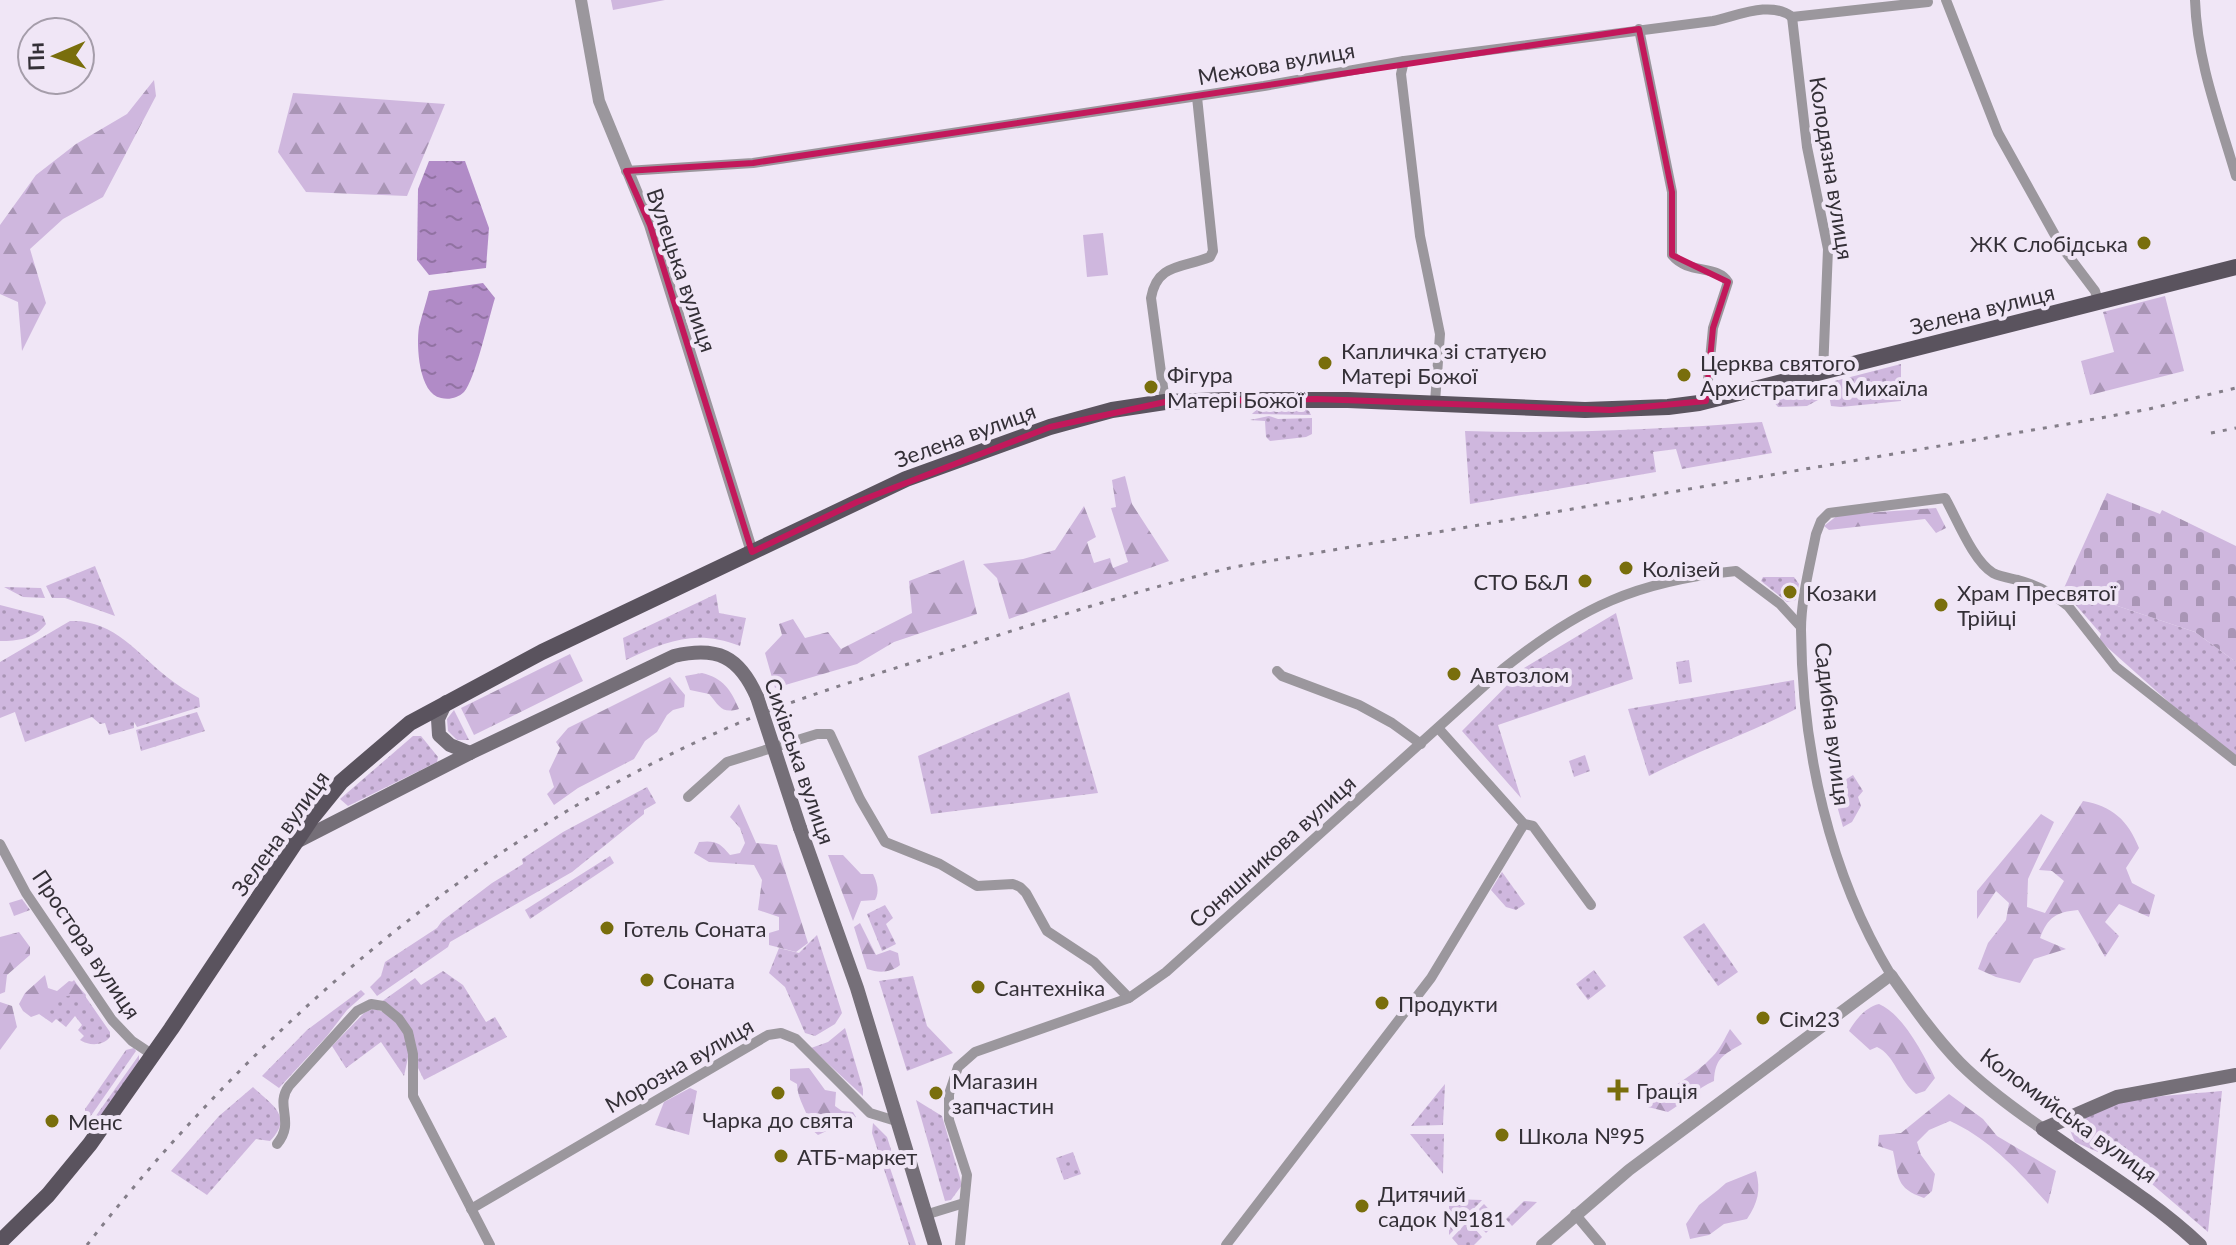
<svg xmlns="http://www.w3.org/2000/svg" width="2236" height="1245" font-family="Lato,sans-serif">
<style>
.green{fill:url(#green-dots)}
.forest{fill:url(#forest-firs)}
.cemetery{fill:url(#cemetery-stones)}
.pitch{fill:#cfb7de}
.water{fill:url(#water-ripples)}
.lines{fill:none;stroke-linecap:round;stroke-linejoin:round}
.minor{stroke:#9b979d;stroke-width:10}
.tertiary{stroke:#9b979d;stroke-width:12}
.secondary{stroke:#756f78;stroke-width:14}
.primary{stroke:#5a535e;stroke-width:16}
.rail{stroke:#847e89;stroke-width:3;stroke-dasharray:4 8;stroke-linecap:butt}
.secondary-bridge{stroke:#756f78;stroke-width:14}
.marked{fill:none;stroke:#c2185b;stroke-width:6;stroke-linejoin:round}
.poi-dot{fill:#796e0c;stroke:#f0e6f6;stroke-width:3}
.labels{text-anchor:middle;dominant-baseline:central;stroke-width:8;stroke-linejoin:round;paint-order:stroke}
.street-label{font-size:22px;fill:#343037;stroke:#f0e6f6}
.poi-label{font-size:22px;fill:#343037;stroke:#f0e6f6;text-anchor:start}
</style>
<defs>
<pattern id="green-dots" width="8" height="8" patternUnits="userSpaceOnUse" patternTransform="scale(2)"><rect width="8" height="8" fill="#cfb7de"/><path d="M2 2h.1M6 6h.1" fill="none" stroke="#a995b5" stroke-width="1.8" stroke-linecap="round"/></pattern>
<pattern id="forest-firs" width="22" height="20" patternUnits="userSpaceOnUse" patternTransform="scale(2)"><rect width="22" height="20" fill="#cfb7de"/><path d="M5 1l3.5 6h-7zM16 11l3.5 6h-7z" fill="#a995b5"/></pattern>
<pattern id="cemetery-stones" width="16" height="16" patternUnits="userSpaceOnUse" patternTransform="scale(2)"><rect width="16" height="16" fill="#cfb7de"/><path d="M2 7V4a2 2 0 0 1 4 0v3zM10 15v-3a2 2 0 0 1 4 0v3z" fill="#a995b5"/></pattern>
<pattern id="water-ripples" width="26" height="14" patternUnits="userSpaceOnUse" patternTransform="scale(2)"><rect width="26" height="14" fill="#b18bc7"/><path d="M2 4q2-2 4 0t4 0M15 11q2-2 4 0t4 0" fill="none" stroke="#9172a2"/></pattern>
</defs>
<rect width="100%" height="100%" fill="#f0e6f6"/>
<g class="green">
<polygon points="1901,364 1901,401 1841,407 1831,406 1828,390 1831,382"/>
<polygon points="1823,384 1818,400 1807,406 1778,407 1773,401 1790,393"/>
<polygon points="1303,408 1309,411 1311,415 1252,414 1256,410"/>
<polygon points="1269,416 1278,419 1312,418 1312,434 1306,437 1270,441 1266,437 1265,421 1250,420"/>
<path d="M1762,422L1772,453L1682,469L1676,449L1653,452L1656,472L1470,504L1465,431C1565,434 1663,429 1762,422Z"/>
<polygon points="95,566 115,616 65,598 52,598 46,586"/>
<polygon points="1763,577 1794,577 1799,584 1796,600 1787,602 1761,581"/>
<polygon points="4,587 41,588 45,598 23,597"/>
<polygon points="2064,588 2195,632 2236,662 2236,756 2189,720 2099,640 2101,634 2074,603 2061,595"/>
<path d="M716,594L719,613L746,618L740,646C695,629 668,641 626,660L623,638Z"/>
<path d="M0,605L43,616L46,624C34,639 18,641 0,641Z"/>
<polygon points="1616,613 1633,679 1498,725 1521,798 1462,731 1524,668"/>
<path d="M70,621C113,619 137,653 167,677C177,685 188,692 199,698L200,707L137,727L134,722V728L109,735L105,723L100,724L92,717L25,742L15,712L0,718V662Z"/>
<polygon points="1689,660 1692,682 1679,684 1676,662"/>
<path d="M1794,680L1796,709C1748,734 1697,751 1649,776L1628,709Z"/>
<polygon points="1069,692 1098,793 931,814 918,756"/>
<polygon points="454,710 469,740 457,740 448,731 447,719"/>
<polygon points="197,712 205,731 141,751 136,730"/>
<polygon points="413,736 421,736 438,757 437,762 348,806 340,799"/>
<polygon points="1585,755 1590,771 1574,777 1569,761"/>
<polygon points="1853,775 1863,791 1858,797 1861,806 1852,822 1843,827 1832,788"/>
<polygon points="647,787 656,803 644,810 644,814 572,872 450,942 448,947 377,996 370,987 381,976 385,962 437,928 442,921 492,883 523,864 522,859 563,832"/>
<polygon points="610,856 614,863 530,919 525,910"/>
<polygon points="1502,872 1525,904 1516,910 1506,907 1491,890"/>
<polygon points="885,905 893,918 886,924 896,944 882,951 867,914"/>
<polygon points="1704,923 1738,972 1718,986 1683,937"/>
<polygon points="817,935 842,1013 835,1024 815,1036 805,1033 785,987 769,973 779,948 799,953"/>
<polygon points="1594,970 1606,986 1588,1000 1576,984"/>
<polygon points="443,971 463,985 486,1022 495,1017 507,1037 424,1080 416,1064 416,1051 381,1002 415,978 421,985"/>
<polygon points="913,976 927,1026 953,1053 907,1071 879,981"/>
<path d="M74,980L110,1032V1037C103,1046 89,1046 80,1040L84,1036L78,1030L82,1025L75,1016L66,1027L56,1019L52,1023L39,1014Z"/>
<polygon points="361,990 365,994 347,1010 327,1036 279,1088 262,1076 307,1030"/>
<path d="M372,1009C391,1011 410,1030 409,1050C408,1058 406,1067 404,1076L381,1042L346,1068L332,1046L364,1013Z"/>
<polygon points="845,1028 863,1089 863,1096 811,1048 828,1042"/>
<polygon points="134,1048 136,1051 88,1120 85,1117 85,1109 126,1050"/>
<polygon points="139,1055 139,1064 97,1121 93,1120"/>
<polygon points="1445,1084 1443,1125 1411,1126"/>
<path d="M253,1087C272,1105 294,1116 270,1141L256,1139L207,1195L171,1171L219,1116Z"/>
<path d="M2222,1091L2208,1232L2132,1167L2075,1142L2069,1128C2093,1096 2183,1095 2222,1091Z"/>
<polygon points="916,1100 942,1116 962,1185 951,1200 945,1201"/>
<polygon points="873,1123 887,1137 894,1159 888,1162 916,1245 909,1245 872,1133"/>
<polygon points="1410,1134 1444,1134 1443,1174"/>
<polygon points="1073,1152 1081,1174 1064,1180 1056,1158"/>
<polygon points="1449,1199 1482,1200 1449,1235"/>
<polygon points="1524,1201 1537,1202 1512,1226 1506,1219"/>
<polygon points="1484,1204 1499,1220 1486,1233 1471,1217"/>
<polygon points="1468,1221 1482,1237 1474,1245 1458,1245 1452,1238"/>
</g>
<g class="forest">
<polygon points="154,80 156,96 103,197 63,219 30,249 46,303 22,351 18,302 0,294 0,225 36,175 76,144 127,114"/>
<polygon points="293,93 445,104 407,196 306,192 278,152"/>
<polygon points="2165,296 2184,371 2090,395 2081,361 2114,352 2103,312"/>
<polygon points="1125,476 1132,504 1169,561 1009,619 997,578 983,564 1023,559 1055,550 1084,506 1096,537 1087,542 1094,563 1110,558 1113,568 1128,562 1111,508 1116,507 1112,480"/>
<polygon points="1936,508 1946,528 1936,533 1925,519 1829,530 1824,526 1838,515"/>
<polygon points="964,560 977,614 894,642 857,664 775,688 765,653 782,635 779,624 793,619 805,638 828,632 841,649 912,613 909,581"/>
<polygon points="570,654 583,681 474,735 461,708"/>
<path d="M702,673C723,678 731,690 739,709C722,714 720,707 709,694L690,690L685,676Z"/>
<polygon points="670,677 685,695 684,707 673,710 667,715 657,732 645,741 634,759 578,788 554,805 547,794 554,787 549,771 560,748 556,742 568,728"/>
<path d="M2083,801C2112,806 2128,820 2139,848L2126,868L2132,883L2155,895L2149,917L2119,904L2105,922L2119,936L2105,957L2078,910C2056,912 2048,917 2040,938L2066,949L2034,959L2020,983L1996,977L1978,969L1988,943L2006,920L2009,903L1996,891L1977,919V891L2041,814L2054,822L2028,879L2027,907L2045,913L2064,881L2052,871L2039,870Z"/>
<path d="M739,804L756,843L777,845L808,943L796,952L769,945V933L779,930V917L758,910L762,880L754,865L709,862L694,853L699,842C716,840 720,843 730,855L740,853L745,843L740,828L730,817Z"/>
<path d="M828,855H843L861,874H873C877,882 880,892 875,900L861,901L853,921Z"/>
<polygon points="22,899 30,910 14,916 9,903"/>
<path d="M860,923L876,955L890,950L898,953L900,965C890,973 879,973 867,969L854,927Z"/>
<polygon points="19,932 30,947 30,955 7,975 5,992 0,994 0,937"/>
<polygon points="45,975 48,988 57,991 69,981 74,982 86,995 84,1000 77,995 58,997 42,1013 31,1017 23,1011 19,1004 25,993"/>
<polygon points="0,1002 12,1006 17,1027 0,1050"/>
<path d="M1879,1004C1903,1014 1924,1055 1935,1078L1925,1091L1916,1094C1899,1081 1895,1055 1877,1047L1870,1050L1849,1031C1856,1019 1866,1007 1879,1004Z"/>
<path d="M1730,1029L1742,1044C1723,1055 1715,1058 1714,1081C1697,1088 1684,1103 1668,1112L1648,1107C1667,1087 1694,1077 1713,1056C1720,1049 1725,1038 1730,1029Z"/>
<path d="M809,1068L825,1090L836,1092L835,1106L842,1111L853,1112L856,1117L818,1135L811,1129C809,1113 797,1100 797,1084L790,1080V1069Z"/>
<polygon points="690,1088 697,1091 689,1135 655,1125 664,1102"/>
<path d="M1949,1094L1983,1119L1997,1136L2056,1171L2048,1204C2019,1172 1990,1139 1950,1121L1929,1130L1917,1142L1921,1155L1935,1174L1932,1191L1924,1198C1895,1188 1899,1177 1893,1151L1878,1146L1879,1135L1901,1133Z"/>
<path d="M1756,1171C1761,1191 1758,1202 1747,1219L1724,1224L1709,1235L1690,1239L1686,1224L1699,1205L1718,1190L1726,1183Z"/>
</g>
<polygon class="cemetery" points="2107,493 2160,514 2162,510 2236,546 2236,662 2195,632 2064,588"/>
<g class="pitch">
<polygon points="611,0 665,0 613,10"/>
<polygon points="1103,233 1108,275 1087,277 1083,235"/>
</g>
<g class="water">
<polygon points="429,161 465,161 489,228 486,268 429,275 417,260 418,189"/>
<path d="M483,283L495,298C489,317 475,380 464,392C458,398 449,400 441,398C419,394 416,346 419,327C422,315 426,303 429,291Z"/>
</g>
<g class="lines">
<g class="minor">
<polyline points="1946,0 1998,133 2061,246 2095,291 2099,303"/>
<path d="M2195,0C2197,61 2219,118 2236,176"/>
<polyline points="1792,17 1807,147 1828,249 1823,372"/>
<path d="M1639,29L1672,192V255C1688,275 1717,264 1728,282L1713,328L1706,401"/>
<polyline points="1404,61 1401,74 1420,236 1440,334 1435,402"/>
<path d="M626,171L753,163L1264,86L1404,61L1713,21C1737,16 1771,0 1792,17L1928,2"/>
<path d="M1165,402L1151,298C1157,263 1183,268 1210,257L1213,251L1197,97"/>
<polyline points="1277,671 1282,676 1359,705 1392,723 1421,744"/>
<polyline points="1439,729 1524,824 1533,826 1591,905"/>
<polyline points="688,797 727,762 817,734 830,734 860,799 885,842 940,864 977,886 1013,884 1020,887 1026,893 1047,931 1094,962 1129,998"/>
<polyline points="0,844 26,893 112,1020 132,1041 153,1055"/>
<path d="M1891,975C1829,873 1802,749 1801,630C1801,599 1810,565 1816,534L1821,521L1829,513L1945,498C1957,519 1973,561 1993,573C2001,577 2009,578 2018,580C2037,585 2053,594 2068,606L2116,667L2236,761"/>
<path d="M277,1144C296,1121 274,1106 289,1086L357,1011L371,1004L383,1006L399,1019L408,1032L413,1054V1096L490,1245"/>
<polyline points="471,1209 768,1035 781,1033 796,1039 870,1113 896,1121"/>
<polyline points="1575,1214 1601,1245"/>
<polyline points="925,1215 964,1203"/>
<path d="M960,1245L967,1175L949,1120V1094L958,1067L975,1052L1129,998L1166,972L1503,669C1580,607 1637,581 1736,571L1780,604L1801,627"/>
<polyline points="1226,1245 1431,978 1524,824"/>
</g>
<g class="tertiary">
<polyline points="581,0 599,101 650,225 752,552"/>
<path d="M1542,1245L1629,1170L1891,975C1913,1006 1934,1036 1960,1063C1985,1088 2014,1109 2043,1129"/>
</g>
<g class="secondary">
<polyline points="446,702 438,719 439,735 450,745 470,753"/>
<polyline points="800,828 857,988 935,1245"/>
<path d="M298,841L470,753L674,656C717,646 739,656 757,697"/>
<polyline points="2043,1129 2117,1097 2236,1075"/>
<path d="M2043,1129C2096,1167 2152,1200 2200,1245"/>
</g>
<polyline class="primary" points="0,1242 48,1195 90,1144 171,1029 311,819 341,782 410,723 542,652 906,479 1050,427 1112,410 1165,402 1228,400 1348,400 1585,410 1668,407 1699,403 2236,267"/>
<g class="rail">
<polyline points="2211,433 2236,428"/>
<path d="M87,1245C254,1030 474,839 725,729C804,694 889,671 971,644C1058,616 1145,588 1234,567L2062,425L2149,409L2236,388"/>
</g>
<polyline class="secondary-bridge" points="757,697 800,828"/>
</g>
<path class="marked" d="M1639,29L1672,192V255L1728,282L1713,328L1706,401L1611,410L1316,399L1165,402L1050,427L857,502L752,552L650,225L626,171L753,163Z"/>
<g class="poi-dot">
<circle cx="2144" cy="243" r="8"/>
<circle cx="1325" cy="363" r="8"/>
<circle cx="1684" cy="375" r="8"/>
<circle cx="1151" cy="387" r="8"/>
<circle cx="1626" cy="568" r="8"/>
<circle cx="1585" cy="581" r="8"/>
<circle cx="1790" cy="592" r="8"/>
<circle cx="1941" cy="605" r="8"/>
<circle cx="1454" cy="674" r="8"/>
<circle cx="607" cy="928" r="8"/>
<circle cx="647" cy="980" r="8"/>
<circle cx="978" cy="987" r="8"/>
<circle cx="1382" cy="1003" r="8"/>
<circle cx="1763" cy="1018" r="8"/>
<path d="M1614 1078h8v8h8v8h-8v8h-8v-8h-8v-8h8z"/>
<circle cx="778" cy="1093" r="8"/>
<circle cx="936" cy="1093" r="8"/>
<circle cx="52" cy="1121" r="8"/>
<circle cx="1502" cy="1135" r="8"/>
<circle cx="781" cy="1156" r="8"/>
<circle cx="1362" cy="1206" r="8"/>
</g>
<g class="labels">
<g class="street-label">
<text transform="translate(1276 63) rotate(-10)">Межова вулиця</text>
<text transform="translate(1832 168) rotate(81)">Колодязна вулиця</text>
<text transform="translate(682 270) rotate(71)">Вулецька вулиця</text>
<text transform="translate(1982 309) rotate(-14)">Зелена вулиця</text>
<text transform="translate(965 435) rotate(-20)">Зелена вулиця</text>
<text transform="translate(1833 724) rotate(83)">Садибна вулиця</text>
<text transform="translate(800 761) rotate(71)">Сихівська вулиця</text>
<text transform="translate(280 833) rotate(-54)">Зелена вулиця</text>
<text transform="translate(1272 851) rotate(-42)">Соняшникова вулиця</text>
<text transform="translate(87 944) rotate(56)">Простора вулиця</text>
<text transform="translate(679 1065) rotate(-30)">Морозна вулиця</text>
<text transform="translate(2069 1115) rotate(36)">Коломийська вулиця</text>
</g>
<g class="poi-label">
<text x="2128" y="243" text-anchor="end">ЖК Слобідська</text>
<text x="1341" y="350">Капличка зі статуєю<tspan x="1341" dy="25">Матері Божої</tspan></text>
<text x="1700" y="362">Церква святого<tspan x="1700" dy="25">Архистратига Михаїла</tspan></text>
<text x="1167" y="374">Фігура<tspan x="1167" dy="25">Матері Божої</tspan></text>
<text x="1642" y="568">Колізей</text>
<text x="1569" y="581" text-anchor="end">СТО Б&amp;Л</text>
<text x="1806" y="592">Козаки</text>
<text x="1957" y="592">Храм Пресвятої<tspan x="1957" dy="25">Трійці</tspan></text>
<text x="1470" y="674">Автозлом</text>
<text x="623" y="928">Готель Соната</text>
<text x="663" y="980">Соната</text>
<text x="994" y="987">Сантехніка</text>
<text x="1398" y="1003">Продукти</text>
<text x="1779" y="1018">Сім23</text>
<text x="952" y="1080">Магазин<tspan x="952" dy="25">запчастин</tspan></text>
<text x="1636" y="1090">Грація</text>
<text x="778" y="1119" text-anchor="middle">Чарка до свята</text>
<text x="68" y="1121">Менс</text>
<text x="1518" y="1135">Школа №95</text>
<text x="797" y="1156">АТБ-маркет</text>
<text x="1378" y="1193">Дитячий<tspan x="1378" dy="25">садок №181</tspan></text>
</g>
</g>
<g transform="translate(56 56) rotate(268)"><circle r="38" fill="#f0e6f6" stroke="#a59daa" stroke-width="2"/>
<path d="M0-6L14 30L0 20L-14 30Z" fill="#796e0c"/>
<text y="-12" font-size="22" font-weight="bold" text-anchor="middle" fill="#343037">Пн</text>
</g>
</svg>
